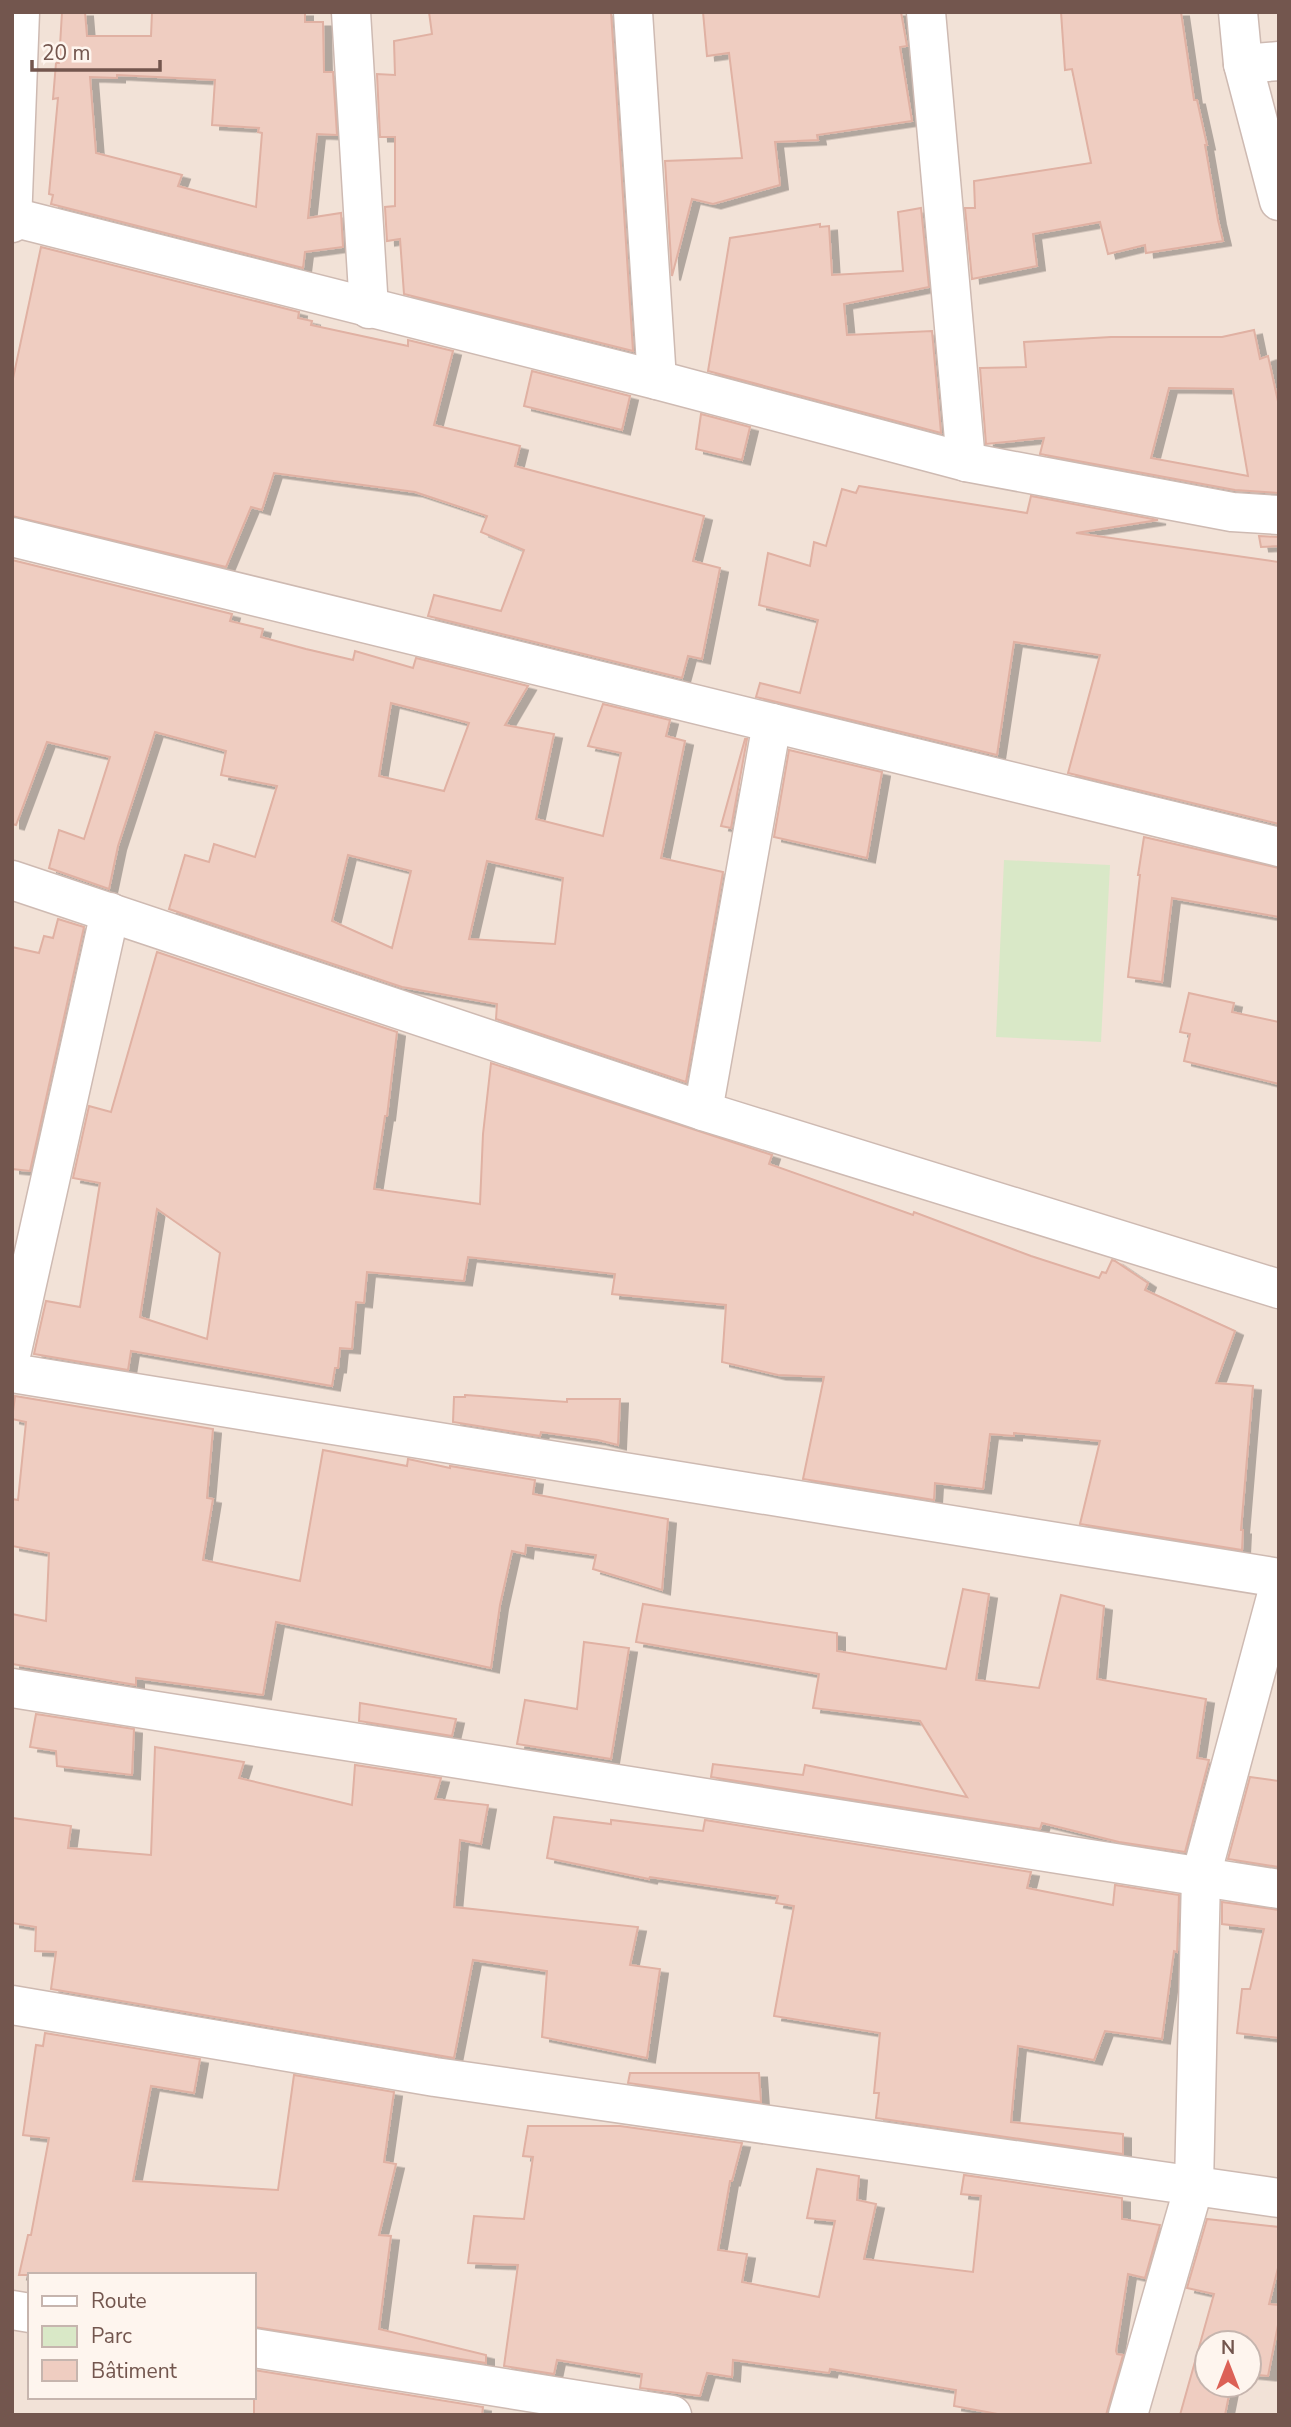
<svg xmlns="http://www.w3.org/2000/svg" width="1291" height="2427" font-family="'Nunito Sans',sans-serif">
<style>
.residential{fill:#f2e2d7;fill-rule:evenodd}
.green{fill:#d9e8c7}
.building{fill:#efcdc1;stroke:#e0b1a3;stroke-width:2;fill-rule:evenodd;filter:url(#shadow)}
.lines{fill:none;stroke-linecap:round;stroke-linejoin:round}
.street-casing{stroke:#cebab2;stroke-width:41}
.street{stroke:#fff;stroke-width:38}
</style>
<defs>
<filter id="shadow"><feDropShadow dx="8" dy="4.5" stdDeviation="0" flood-color="#0004"/></filter>
</defs>
<rect width="100%" height="100%" fill="#fbf1e8"/>
<path class="residential" d="M12,12H1279V2415H12ZM30,2275H254V2397H30ZM1207,2343H1249V2385H1207Z"/>
<polygon class="green" points="1004,860 1110,865 1101,1042 996,1037"/>
<g class="building">
<path d="M62,12H85L87,36H151L152,12H305V22H323L324,72H333L337,135L317,134L308,218L341,213L343,247L305,252L303,268L51,204L53,195L49,194L58,98L53,99L56,63H59ZM117,75L215,80L212,125L259,128L258,132L262,133L256,207L178,186L182,175L96,153L90,77L117,78Z"/>
<polygon points="429,12 611,12 633,351 404,294 400,239 387,241 385,207 395,206 395,137 380,137 377,74 395,75 394,41 432,34"/>
<polygon points="703,12 901,12 907,46 900,47 912,121 817,135 818,140 775,142 780,185 713,204 692,199 672,276 665,161 742,158 729,53 707,56"/>
<polygon points="1061,12 1181,12 1194,100 1197,100 1207,145 1205,145 1218,220 1223,241 1146,253 1145,245 1108,254 1100,222 1033,234 1037,266 972,279 965,208 975,208 974,181 1091,163 1072,69 1065,70"/>
<polygon points="921,208 929,287 844,304 847,335 932,331 941,433 708,371 730,238 820,224 820,227 829,226 832,275 903,271 898,212"/>
<polygon points="41,247 299,312 298,318 312,321 311,325 408,346 408,340 453,351 434,425 520,446 515,466 704,516 693,561 720,568 702,659 688,656 682,678 428,616 434,595 501,611 524,550 481,532 487,516 415,492 274,473 262,510 251,507 226,567 12,516 12,383"/>
<path d="M1254,330L1260,359L1268,356L1279,406V493L1235,490L1040,454L1044,438L986,444L980,368L1026,367L1024,342L1111,337H1222ZM1169,388L1233,389L1248,476L1151,458Z"/>
<polygon points="532,371 630,396 622,430 524,406"/>
<polygon points="701,414 750,427 742,460 696,449"/>
<polygon points="859,486 1027,513 1031,496 1158,520 1076,533 1279,562 1279,824 1068,773 1100,655 1014,642 997,755 756,697 760,683 800,693 818,620 759,605 768,553 810,566 814,542 826,546 842,489 856,493"/>
<polygon points="1259,536 1279,537 1279,546 1261,547"/>
<path d="M12,560L232,614L230,621L263,629L261,637L306,649L353,660L355,651L413,668L416,658L528,686L505,725L554,734L536,819L603,836L621,753L588,746L603,704L670,720L666,736L685,741L661,858L723,872L686,1082L496,1019L497,1004L402,987L169,909L185,855L209,862L214,844L255,857L277,786L221,775L226,751L155,732L118,846L109,889L49,868L59,830L84,839L110,757L47,742L16,825L12,824ZM391,703L469,723L444,791L379,776ZM348,855L411,871L392,948L332,921ZM487,861L563,878L555,944L469,939Z"/>
<polygon points="745,739 747,739 731,828 721,826"/>
<polygon points="789,750 882,772 867,858 774,837"/>
<polygon points="1144,837 1279,868 1279,917 1172,898 1162,982 1128,977 1140,875 1138,875"/>
<polygon points="58,919 84,927 30,1171 12,1169 12,947 39,953 44,936 53,938"/>
<path d="M157,952L397,1032L387,1116H385L374,1189L480,1204L483,1134L491,1063L772,1155L769,1164L913,1215L914,1212L1031,1256L1099,1278L1102,1272L1106,1273L1112,1260L1115,1261L1148,1283L1145,1290L1235,1331L1216,1383L1253,1386L1241,1530H1243L1242,1550L1080,1524L1100,1441L1014,1433V1436L990,1434L983,1489L935,1483L934,1500L803,1479L824,1377L778,1375L722,1362L726,1305L612,1294L615,1274L468,1257L464,1281L367,1272L364,1303L356,1302L352,1349L340,1348L338,1368H335L332,1386L131,1351L128,1370L34,1354L46,1301L80,1307L100,1183L73,1178L89,1106L111,1112ZM157,1209L220,1253L207,1339L140,1317Z"/>
<polygon points="1189,993 1234,1003 1232,1012 1279,1022 1279,1084 1184,1061 1190,1034 1180,1032"/>
<polygon points="465,1395 567,1402 567,1399 620,1399 618,1445 598,1440 541,1432 540,1436 453,1422 454,1397 465,1397"/>
<polygon points="15,1396 213,1429 207,1498 213,1499 203,1560 300,1581 323,1450 407,1466 408,1459 450,1468 450,1466 535,1480 533,1494 668,1519 662,1590 593,1569 596,1555 526,1545 525,1554 512,1551 500,1605 491,1668 276,1622 263,1695 136,1678 136,1685 12,1664 12,1614 46,1621 49,1553 12,1546 12,1499 18,1500 26,1422 12,1419"/>
<polygon points="963,1589 989,1594 976,1680 1039,1688 1061,1595 1104,1606 1097,1679 1206,1699 1197,1758 1209,1760 1185,1852 1119,1842 1042,1823 1040,1829 711,1777 713,1764 803,1775 805,1765 967,1797 920,1721 813,1708 819,1674 636,1642 643,1604 837,1633 837,1651 946,1669"/>
<polygon points="584,1642 629,1648 611,1759 517,1744 525,1700 577,1709"/>
<polygon points="360,1703 456,1719 452,1736 359,1721"/>
<polygon points="36,1714 134,1729 132,1775 57,1766 56,1751 30,1747"/>
<polygon points="155,1747 244,1762 239,1778 352,1805 355,1765 441,1778 435,1799 488,1805 481,1844 460,1840 454,1907 638,1927 630,1965 660,1969 647,2058 542,2037 547,1971 473,1960 454,2058 51,1989 56,1952 35,1951 36,1927 12,1923 12,1818 71,1826 68,1848 151,1855"/>
<polygon points="1250,1777 1279,1781 1279,1867 1228,1859"/>
<polygon points="554,1817 611,1824 611,1820 703,1831 705,1820 1031,1872 1027,1888 1113,1905 1115,1885 1179,1895 1177,1952 1174,1951 1162,2039 1105,2031 1094,2060 1018,2046 1011,2122 1123,2134 1123,2154 876,2118 879,2093 874,2093 880,2033 774,2016 794,1906 776,1903 778,1896 650,1877 649,1879 547,1858"/>
<polygon points="1222,1902 1279,1910 1279,2038 1237,2033 1242,1989 1250,1989 1264,1929 1222,1924"/>
<polygon points="45,2033 200,2059 194,2093 151,2086 133,2181 278,2190 294,2075 394,2092 384,2162 396,2164 379,2235 391,2236 379,2329 486,2355 486,2363 254,2327 254,2275 19,2275 28,2235 31,2235 49,2138 23,2135 36,2045 43,2046"/>
<polygon points="630,2073 759,2073 761,2102 628,2083"/>
<polygon points="528,2126 620,2126 742,2143 732,2181 730,2181 718,2250 747,2254 742,2282 819,2297 835,2221 807,2218 817,2169 859,2176 857,2200 876,2204 864,2259 973,2272 981,2196 961,2194 964,2175 1122,2198 1122,2219 1160,2225 1145,2278 1128,2274 1116,2351 1117,2354 1123,2355 1106,2415 1003,2415 954,2406 956,2390 830,2369 829,2373 733,2360 732,2377 707,2373 700,2396 640,2388 642,2374 557,2360 554,2374 504,2366 518,2265 468,2263 474,2216 524,2219 533,2157 523,2156"/>
<polygon points="1207,2219 1279,2227 1279,2264 1269,2304 1279,2305 1279,2320 1268,2376 1249,2374 1249,2343 1207,2343 1207,2385 1231,2385 1225,2415 1180,2415 1214,2294 1187,2288"/>
<polygon points="254,2370 483,2407 482,2415 254,2415"/>
</g>
<g class="lines">
<defs>
<g id="street">
<polyline points="351,12 369,309"/>
<polyline points="633,12 657,380"/>
<polyline points="926,12 966,462"/>
<polyline points="1238,12 1243,64 1279,201"/>
<polyline points="1243,64 1279,61"/>
<polyline points="12,217 657,380 966,462 1232,512 1279,515"/>
<polyline points="12,223 20,12"/>
<polyline points="12,537 1279,847"/>
<polyline points="12,880 703,1111 1279,1289"/>
<polyline points="703,1111 772,723"/>
<polyline points="12,1351 110,912"/>
<polyline points="12,1373 1279,1578"/>
<polyline points="12,1688 1279,1889"/>
<polyline points="12,2005 435,2077 1279,2198"/>
<polyline points="12,2310 30,2313"/>
<polyline points="254,2348 672,2415"/>
<polyline points="1128,2415 1194,2186 1201,1876 1279,1586"/>
</g>
</defs>
<use href="#street" class="street-casing"/>
<use href="#street" class="street"/>
</g>
<rect width="1291" height="2427" fill="none" stroke="#73564e" stroke-width="28"/>
<rect x="28" y="2273" width="228" height="126" fill="#fef5ee" stroke="#c6b5ae" stroke-width="2"/>
<rect x="42" y="2296" width="35" height="10" fill="#ffffff" stroke="#c6b5ae" stroke-width="2"/>
<text x="91" y="2308" font-size="21" fill="#73564e">Route</text>
<rect x="42" y="2326" width="35" height="21" fill="#d9e8c7" stroke="#c6b5ae" stroke-width="2"/>
<text x="91" y="2343" font-size="21" fill="#73564e">Parc</text>
<rect x="42" y="2360" width="35" height="21" fill="#efcdc1" stroke="#c6b5ae" stroke-width="2"/>
<text x="91" y="2378" font-size="21" fill="#73564e">Bâtiment</text>
<g transform="translate(1228 2364)"><circle r="33" fill="#fef5ee" stroke="#c6b5ae" stroke-width="2"/>
<path d="M0-5L12 26L0 18L-12 26Z" fill="#dc6156"/>
<text y="-10" font-size="19" font-weight="bold" text-anchor="middle" fill="#73564e">N</text>
</g>
<path d="M32 60v10h128v-10" fill="none" stroke="#73564e" stroke-width="3.5"/>
<text x="42" y="60" font-size="21" fill="#73564e" stroke="#fef5ee" stroke-width="5" paint-order="stroke">20 m</text>
</svg>
